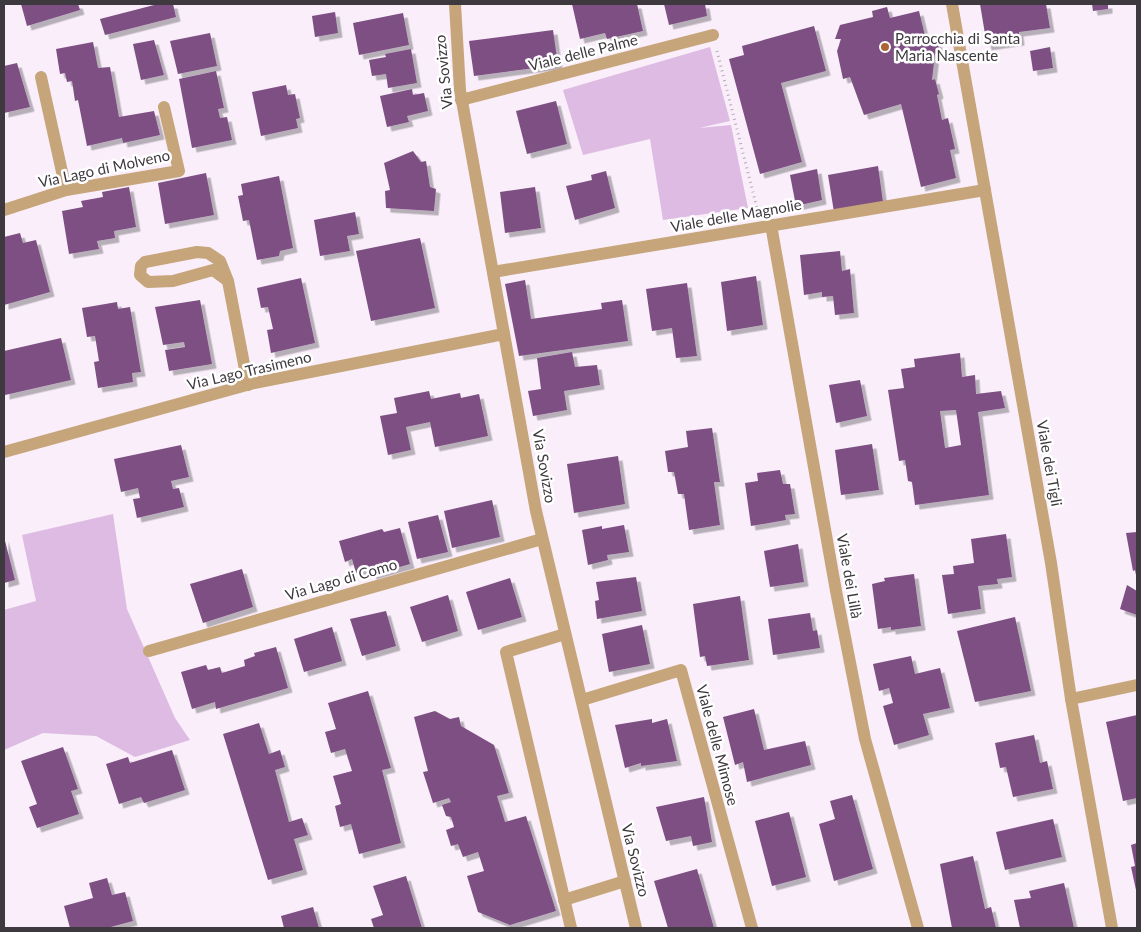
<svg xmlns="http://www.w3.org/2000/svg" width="1141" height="932" font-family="Lato,sans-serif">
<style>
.green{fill:#debbe2}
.building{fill:#7d4f83;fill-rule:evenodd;filter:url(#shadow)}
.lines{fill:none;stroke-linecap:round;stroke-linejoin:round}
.path{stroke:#b4acb5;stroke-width:3;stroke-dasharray:1 4;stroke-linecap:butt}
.minor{stroke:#c7a57a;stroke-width:12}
.poi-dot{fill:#a96534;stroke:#fff;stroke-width:2}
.labels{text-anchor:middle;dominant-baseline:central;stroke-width:5;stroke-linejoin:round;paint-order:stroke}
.poi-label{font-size:15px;fill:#3e393e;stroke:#fff;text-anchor:start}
.street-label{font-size:15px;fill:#3e393e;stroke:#fff}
</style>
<defs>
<filter id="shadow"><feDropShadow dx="4.5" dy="4.5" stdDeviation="0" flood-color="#0004"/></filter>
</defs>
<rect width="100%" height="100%" fill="#f9eefa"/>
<g class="green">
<polygon points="710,47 730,121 699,128 731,125 748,208 663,220 650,139 583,155 563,90"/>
<polygon points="113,514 127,609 175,718 190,740 135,757 96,736 43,733 4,750 4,610 36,601 22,535"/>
</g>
<g class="building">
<polygon points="21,4 78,4 80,10 27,26"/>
<polygon points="158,4 173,4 176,17 105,35 100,19"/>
<polygon points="572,4 637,4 643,31 607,39 605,33 580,39"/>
<polygon points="664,4 705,4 707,16 669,25"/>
<polygon points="980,4 1046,4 1050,28 1019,32 1020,41 987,46"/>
<polygon points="1092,4 1108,4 1108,9 1093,11"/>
<polygon points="887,7 890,18 919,11 927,44 937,42 941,53 935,54 932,80 935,79 939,94 937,95 942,120 948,118 955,149 950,150 956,178 921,187 901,104 864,115 850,77 843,79 837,51 841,39 835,39 840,25 873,17 872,11"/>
<polygon points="335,12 338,33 315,37 312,16"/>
<polygon points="403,13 409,45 359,55 353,23"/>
<polygon points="814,26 826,71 781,83 802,162 760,174 729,59 744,55 742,46"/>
<polygon points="553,30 558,65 474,76 469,41"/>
<polygon points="210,33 217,66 178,74 170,41"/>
<polygon points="154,40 164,75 141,80 133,44"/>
<polygon points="93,42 98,68 110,67 119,117 154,111 160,135 123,143 122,138 87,146 78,100 75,101 72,81 67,82 65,73 60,74 56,49"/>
<polygon points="1050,47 1053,68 1033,71 1030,51"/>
<polygon points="411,49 417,83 388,88 386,74 372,76 369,60 386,57 385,54"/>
<polygon points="17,63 30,107 4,113 4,66"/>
<polygon points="216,71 224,108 218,109 220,118 227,117 232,140 192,148 179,79"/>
<polygon points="286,85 288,95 295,94 300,118 296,119 298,128 261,136 252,92"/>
<polygon points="412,89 413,95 424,93 428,111 407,116 409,122 387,127 380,96"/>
<polygon points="556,101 567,144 527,154 516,111"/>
<polygon points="413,151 421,162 426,161 430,187 436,189 434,211 386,208 385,191 390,190 384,163"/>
<polygon points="878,166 883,202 834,212 828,175"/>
<polygon points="817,169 822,200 796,206 790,175"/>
<polygon points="606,171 615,208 575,220 566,186 592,180 591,175"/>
<polygon points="206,173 214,215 165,224 158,183"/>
<polygon points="279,176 293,248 280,251 279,256 257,260 249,220 243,221 238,196 243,195 241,184"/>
<polygon points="129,187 136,227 114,231 115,238 97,241 99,249 69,254 62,211 83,207 81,201 103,197 102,192"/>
<polygon points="535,187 541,228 505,233 500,192"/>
<polygon points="355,212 359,234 347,236 350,251 320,256 314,220"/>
<polygon points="20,233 23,243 36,240 50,292 4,305 4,237"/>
<polygon points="420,238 435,308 371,321 356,251"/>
<polygon points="840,251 842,271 850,269 854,313 835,315 833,296 822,297 822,292 804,295 800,255"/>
<polygon points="756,276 763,325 727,331 721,282"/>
<polygon points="301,278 315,343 271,353 267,330 273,329 268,307 261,308 257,288"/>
<polygon points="525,280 531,319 602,309 601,303 622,300 628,341 519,356 505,284"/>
<polygon points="687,283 697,356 676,358 672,328 652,331 646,289"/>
<polygon points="200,300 212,364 169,371 165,350 185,347 184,342 163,345 155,307"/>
<polygon points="117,302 118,309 130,307 141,372 132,373 133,382 98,388 94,362 99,361 95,336 87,337 82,308"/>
<polygon points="61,338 71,380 5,395 4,351"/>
<polygon points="572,352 575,367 597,365 600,385 564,391 567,410 533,416 528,391 541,389 537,358"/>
<path d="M960,353L962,377L975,375L976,394L1001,391L1005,408L978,412L989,495L915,505L912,482L908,481L905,460L899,461L888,390L904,388L901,369L915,367L914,359ZM956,410L961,445L945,448L940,411Z"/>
<polygon points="860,380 867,416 836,423 829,385"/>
<polygon points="429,391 431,399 460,393 461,398 479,394 488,436 435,447 430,422 406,427 411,450 388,455 380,416 397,413 394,398"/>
<polygon points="712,428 720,482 714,482 720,525 689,530 684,494 678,494 674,472 668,472 665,451 688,447 686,431"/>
<polygon points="872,444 879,490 841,495 835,450"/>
<polygon points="181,445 189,477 171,481 173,489 179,488 184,507 137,518 133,499 140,498 138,488 121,492 114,459"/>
<polygon points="618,456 625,504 574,513 567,464"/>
<polygon points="780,470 783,484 790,484 795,514 785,515 786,520 751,526 745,483 758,481 757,473"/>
<polygon points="492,500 500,537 452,548 444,511"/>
<polygon points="438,515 448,552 417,559 408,522"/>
<polygon points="624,525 629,552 607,555 608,560 588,565 582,530 602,526 602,529"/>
<polygon points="400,528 410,564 372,575 370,569 356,573 352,559 345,562 339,541 382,529 384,532"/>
<polygon points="1137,532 1137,575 1136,575 1135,570 1133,571 1126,533"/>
<polygon points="1006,534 1012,577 997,579 998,584 978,586 981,609 948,614 942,575 954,574 953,566 974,563 971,539"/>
<polygon points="4,537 15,580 4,583"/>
<polygon points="798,544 804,582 770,587 764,551"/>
<polygon points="242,569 253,607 203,623 190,584"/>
<polygon points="914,574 921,626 891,630 891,627 878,629 872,584 885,581 884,578"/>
<polygon points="636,577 642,611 597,619 595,601 599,600 596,582"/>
<polygon points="510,578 522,617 478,630 466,592"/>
<polygon points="1127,585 1137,591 1137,615 1120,609"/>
<polygon points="448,595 458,631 422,642 410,607"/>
<polygon points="740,596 749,660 707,666 705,656 700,657 693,604"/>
<polygon points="386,611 396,646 362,656 350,619"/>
<polygon points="810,613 813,631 817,630 820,648 773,655 768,619"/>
<polygon points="1015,617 1031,691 975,702 957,631"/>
<polygon points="642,625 650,664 609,672 602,634"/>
<polygon points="332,627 342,661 304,672 294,639"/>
<polygon points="276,647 288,688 216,709 215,702 192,709 181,672 206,665 208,670 220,667 222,673 245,666 244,660 255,656 254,653"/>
<polygon points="911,656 915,674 940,668 950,708 923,714 929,735 894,745 883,706 893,703 889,688 879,691 873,664"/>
<polygon points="368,691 391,768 382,770 401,843 359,854 351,824 340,827 335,806 341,804 333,776 352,771 345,749 331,753 325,732 336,729 328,703"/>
<polygon points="754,709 764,750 805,741 811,765 747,782 743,762 735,765 723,717"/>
<polygon points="435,711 450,719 459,717 461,726 494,745 509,793 497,796 505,822 526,816 556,911 510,925 478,912 467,876 484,871 478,852 463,857 458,844 451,846 446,830 454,827 451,817 446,816 442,805 451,802 449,798 433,803 423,772 428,771 414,717"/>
<polygon points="1137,715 1137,798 1123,801 1106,722"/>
<polygon points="652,719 652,723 667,719 677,761 641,766 641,763 625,768 615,725"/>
<polygon points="259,723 269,754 280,750 285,767 275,770 289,822 302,818 308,835 294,839 303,870 268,880 223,734"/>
<polygon points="1034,735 1040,763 1047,761 1053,789 1013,797 1006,767 1000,768 995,743"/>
<polygon points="63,747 78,789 71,791 79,814 37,828 29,807 37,804 21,761"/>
<polygon points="172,750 185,790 144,803 141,797 119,804 106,764 128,757 130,763"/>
<polygon points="852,795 873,869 834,881 819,824 835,819 830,801"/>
<polygon points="704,797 712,842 693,846 691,836 666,841 656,807"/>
<polygon points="789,812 806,877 772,886 755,821"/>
<polygon points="1053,819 1062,857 1005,870 996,832"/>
<polygon points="1137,843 1137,890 1136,890 1131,867 1135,866 1131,845"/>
<polygon points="973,856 985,909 991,907 996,928 952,928 940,864"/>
<polygon points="697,869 714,928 668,928 654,881"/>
<polygon points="406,876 422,928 374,928 371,919 383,915 373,886"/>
<polygon points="107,878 112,895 125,892 133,921 107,928 70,928 64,906 93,898 89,883"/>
<polygon points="1064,883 1074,928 1020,928 1014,900 1031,898 1029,891"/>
<polygon points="313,907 319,928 284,928 281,916"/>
</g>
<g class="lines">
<polyline class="path" points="717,51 758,212"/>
<g class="minor">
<polyline points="455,4 460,90 536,511 636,928"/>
<polyline points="952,4 1051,563 1071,699 1112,928"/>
<polyline points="41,77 66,190"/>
<polyline points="461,100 713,35"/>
<polyline points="4,210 66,190 179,171 164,107"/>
<polyline points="771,225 836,591 865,739 918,928"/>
<polyline points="493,272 985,190"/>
<polyline points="228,281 213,270 173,281 148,282 140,275 141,266 145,262 197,252 208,253 220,261 228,281 248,385"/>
<polyline points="4,452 254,383 504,334"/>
<polyline points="565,634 506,652 571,928"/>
<polyline points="149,651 542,539"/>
<polyline points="1071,699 1137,685"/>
<polyline points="582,700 681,670 752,928"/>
<polyline points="564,900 625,881"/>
</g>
</g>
<circle class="poi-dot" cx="885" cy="47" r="5"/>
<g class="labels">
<g class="poi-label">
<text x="895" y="38">Parrocchia di Santa<tspan x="895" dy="17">Maria Nascente</tspan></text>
</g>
<g class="street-label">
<text transform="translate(583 52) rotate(-14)">Viale delle Palme</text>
<text transform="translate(443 72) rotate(-96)">Via Sovizzo</text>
<text transform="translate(104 168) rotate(-12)">Via Lago di Molveno</text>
<text transform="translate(736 215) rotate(-10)">Viale delle Magnolie</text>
<text transform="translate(249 370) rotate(-13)">Via Lago Trasimeno</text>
<text transform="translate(1050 463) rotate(80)">Viale dei Tigli</text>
<text transform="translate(545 466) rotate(80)">Via Sovizzo</text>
<text transform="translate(850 576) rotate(80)">Viale dei Lillà</text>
<text transform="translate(341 579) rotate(-16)">Via Lago di Como</text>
<text transform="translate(718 745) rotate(75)">Viale delle Mimose</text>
<text transform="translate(636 860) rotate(76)">Via Sovizzo</text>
</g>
</g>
<rect width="1141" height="932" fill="none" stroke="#3e393e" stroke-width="10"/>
</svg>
